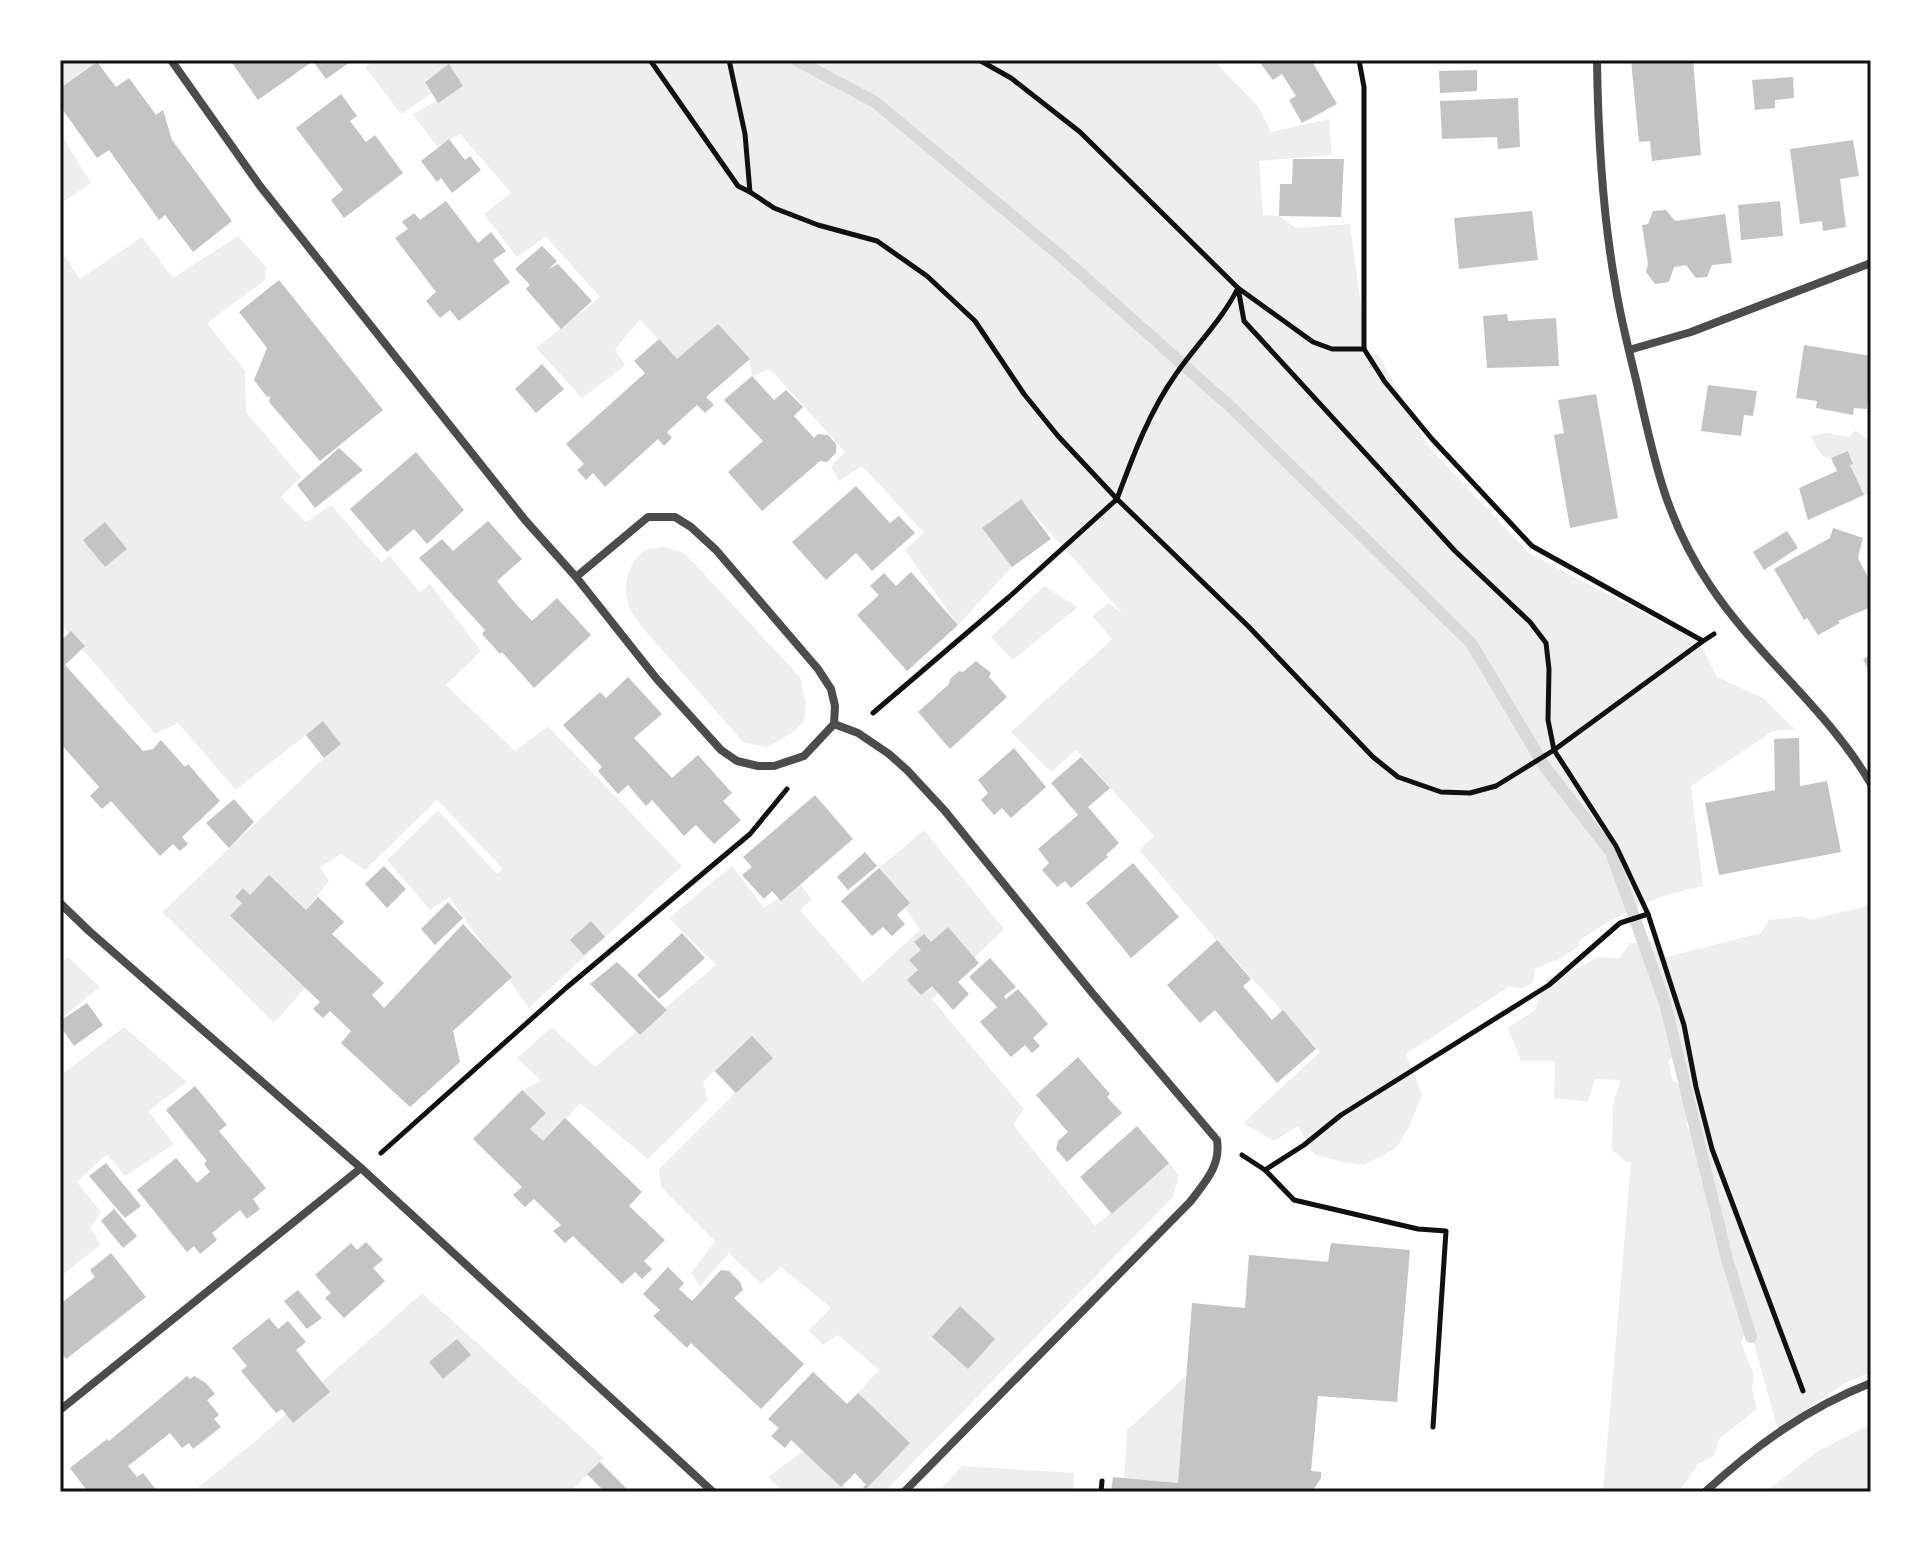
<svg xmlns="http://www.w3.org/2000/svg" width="1931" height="1552" font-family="Lora,serif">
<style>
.green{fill:#eee;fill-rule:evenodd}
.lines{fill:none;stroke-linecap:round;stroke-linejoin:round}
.stream{stroke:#d9d9d9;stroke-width:12}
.building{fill:#c4c4c4}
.path{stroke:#111;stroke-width:5}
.minor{stroke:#4c4c4c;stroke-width:8}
.neatline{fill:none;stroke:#111;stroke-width:3}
</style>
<rect width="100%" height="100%" fill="#fff"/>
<g class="green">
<polygon points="60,60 95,60 97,62 60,87"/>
<path d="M376,60H1220L1218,65L1258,106L1271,132L1329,119L1332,155L1259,161L1263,215L1279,216L1296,228L1350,224L1364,328L1361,354H1378L1427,445L1529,553L1700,643L1717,677L1763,698L1795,729L1773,731L1691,786L1703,886C1650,897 1624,911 1580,940L1579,946L1559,959L1535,969L1533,983L1521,989L1510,986L1406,1054L1422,1094L1410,1125L1397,1147L1382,1156L1363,1165L1342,1162L1314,1154L1298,1126L1274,1141L1243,1123L1320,1052L1212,935L1139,850L1154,836L1076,750L1051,772L1011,732L1112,639L1092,616L1109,603L1123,614L1020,499L982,528L1012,567L958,625L905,550L924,533L862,466L839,481L831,466L845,452L770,369L752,376L749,359H677L640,320L615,349L625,366L582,398L536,348L600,297L546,237L517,257L484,214L511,193L460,134L437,147L413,114L463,86L449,65L425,81L432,93L401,114L365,67Z"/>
<polygon points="60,133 91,183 60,204"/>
<polygon points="238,236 266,267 265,280 207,323 245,371 246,412 301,477 281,497 306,522 331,505 382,563 389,555 420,592 430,584 481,651 446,685 515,751 548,726 682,866 529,1008 449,897 430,910 387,860 438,810 497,874 503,869 437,800 365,870 341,854 320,867 329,881 306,910 269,876 250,895 236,897 242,903 230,917 305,988 274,1023 162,912 324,758 306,735 236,790 178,723 155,734 60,623 60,249 80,279 142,237 173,278"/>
<polygon points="1855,430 1871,442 1871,492 1864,495 1850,465 1853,463 1848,451 1831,458 1822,456 1810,436 1828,433 1849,437"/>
<path d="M665,547L682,552L695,564L800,677L806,704L804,721L794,732L767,747L743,742L641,626C636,618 630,611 628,603C622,585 629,560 646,550C651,548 659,548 665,547Z"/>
<polygon points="1044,586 1078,607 1013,660 991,637"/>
<polygon points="924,830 1004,929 932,999 1024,1109 1013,1125 1095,1226 1169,1163 1179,1175 1173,1197 884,1492 860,1492 910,1443 858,1393 879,1370 838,1335 823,1345 808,1330 831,1308 781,1267 761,1284 729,1253 700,1286 691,1273 715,1241 661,1187 659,1169 735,1093 714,1071 703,1082 708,1100 648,1159 580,1103 544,1145 530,1129 546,1113 522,1090 541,1081 517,1058 552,1027 595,1067 716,965 669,918 732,866 764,908 800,884 812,899 800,910 863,982 920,930 879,868"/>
<path d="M1871,905V1372L1845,1383L1778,1430L1754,1344L1745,1330L1741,1343L1754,1375L1752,1389L1757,1409L1719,1439L1714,1456L1699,1463L1679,1492H1603L1631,1163L1626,1162L1612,1150L1613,1103L1621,1080L1595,1079L1588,1102L1554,1098L1555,1061H1521L1508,1028L1535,1010L1547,978L1581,967L1597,957L1619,958L1630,943L1652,942L1663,947L1666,957L1761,933L1769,920L1805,916L1810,920ZM1679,1052L1689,1088L1688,1089L1673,1081L1668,1061ZM1694,1108L1695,1109L1704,1145L1686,1126ZM1715,1188L1721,1228C1705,1215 1705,1206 1715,1188Z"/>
<polygon points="68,957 100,987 60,1019 60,963"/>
<polygon points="124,1027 187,1082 148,1111 174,1144 125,1176 107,1154 77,1182 101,1212 90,1228 101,1244 60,1277 60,1076"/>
<polygon points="422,1293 604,1458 570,1492 192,1492 259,1438"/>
<polygon points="1187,1375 1178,1483 1124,1478 1127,1430"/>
<polygon points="1871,1424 1871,1492 1765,1492 1818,1451"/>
<polygon points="803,1451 851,1492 784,1492 768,1477"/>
<polygon points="962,1466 1074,1473 1073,1492 938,1492"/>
</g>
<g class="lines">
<polyline class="stream" points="796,60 875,102 1062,257 1233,409 1471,643 1545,767 1611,852 1665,1003 1727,1259 1751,1337"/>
</g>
<g class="building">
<polygon points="230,60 353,60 326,79 313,61 258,100"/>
<polygon points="1258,60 1311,60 1337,104 1302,123 1289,100 1296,96 1282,74 1273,80"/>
<polygon points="1631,60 1693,60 1701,155 1652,161 1650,141 1639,142"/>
<polygon points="97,62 116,87 129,78 156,115 163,110 172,140 232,221 193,252 165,215 159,220 109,150 97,158 60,106 60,88"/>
<polygon points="449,64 463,86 438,103 425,82"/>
<polygon points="1477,70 1477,91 1440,93 1439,71"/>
<polygon points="1793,77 1794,98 1775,100 1775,108 1755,110 1752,80"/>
<polygon points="341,94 357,116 350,121 366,142 375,135 403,173 344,218 331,200 343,190 296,128"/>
<polygon points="1518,98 1520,147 1498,149 1497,137 1442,139 1440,101"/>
<polygon points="449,139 465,160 470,156 481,170 452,193 441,178 437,182 421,161"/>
<polygon points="1853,140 1859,176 1840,179 1846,227 1823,231 1822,221 1800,224 1790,149"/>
<polygon points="1293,159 1344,159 1341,217 1279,216 1280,184 1292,184"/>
<polygon points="446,201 478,243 491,232 506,251 493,260 510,282 459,321 450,310 440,318 426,301 436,292 395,238 408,229 402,222 414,213 420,220"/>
<polygon points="1780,201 1783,236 1741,240 1738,205"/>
<polygon points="1666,210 1675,221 1725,214 1732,263 1712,265 1707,277 1696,278 1686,265 1674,267 1669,282 1655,284 1646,272 1648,264 1642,225 1648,224 1653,211"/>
<polygon points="1532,211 1538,260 1459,269 1454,218"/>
<polygon points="542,246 557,261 549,269 558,264 592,301 561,329 526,289 530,285 515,269"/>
<polygon points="279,280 383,410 320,461 269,402 270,396 267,397 254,380 267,348 239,312"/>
<polygon points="1507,314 1508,321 1556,318 1559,366 1487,368 1483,316"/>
<polygon points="718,324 750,359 706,397 714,405 705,413 697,405 667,432 672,438 664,446 658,439 605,487 593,473 586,480 577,470 584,464 566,444 645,373 634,361 659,339 677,359"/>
<polygon points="1804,345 1871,356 1867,409 1854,408 1853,415 1816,408 1817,401 1796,398"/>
<polygon points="542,364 564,389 536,413 515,389"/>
<polygon points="752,376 774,400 786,390 803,407 794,416 814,438 818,434 828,435 836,444 836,453 827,462 820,461 762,511 728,472 763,441 724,400"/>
<polygon points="1708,385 1757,391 1753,416 1744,415 1741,436 1701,431"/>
<polygon points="1596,394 1618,518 1570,528 1554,435 1564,433 1558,400"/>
<polygon points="339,448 363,470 315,508 297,485"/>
<polygon points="1848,451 1853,464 1850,465 1864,495 1808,520 1799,488 1837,471 1831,458"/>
<polygon points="416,452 464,510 427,544 414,529 387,552 350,509"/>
<polygon points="856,486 890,523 899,516 915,533 872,571 856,553 826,580 792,542"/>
<polygon points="1021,499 1051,539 1012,567 982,528"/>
<polygon points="488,521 522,559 497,581 515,603 532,621 557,598 591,635 534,688 502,652 500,654 482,634 485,630 419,558 442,539 453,551"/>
<polygon points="105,522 127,549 105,567 83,540"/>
<polygon points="1833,528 1863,538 1858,558 1871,583 1871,607 1838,621 1840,623 1818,635 1807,618 1804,620 1774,569 1830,538"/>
<polygon points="1787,531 1798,548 1764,570 1753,552"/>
<polygon points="911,572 958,625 907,671 857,615 879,595 870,586 884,573 896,586"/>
<polygon points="71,631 85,646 65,665 143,751 153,749 161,740 185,767 188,764 220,801 182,837 188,844 180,851 173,844 160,856 111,801 102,809 90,796 99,787 60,743 60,641"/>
<polygon points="1871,655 1871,676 1863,659"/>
<polygon points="976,661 991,673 989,677 1007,697 950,749 918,712 949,684 950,679 959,671 963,672"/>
<polygon points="628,677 662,714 634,738 672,778 698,755 732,793 723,801 741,820 714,844 696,825 684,836 652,800 646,806 628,785 618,794 598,771 602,767 563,725 600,692 606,698"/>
<polygon points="323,721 341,744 324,758 306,735"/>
<polygon points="1799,738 1800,786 1827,781 1841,852 1719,875 1705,803 1775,790 1774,739"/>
<polygon points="1014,748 1046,787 1011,818 1002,808 994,815 981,800 988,793 978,780"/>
<polygon points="1081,757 1110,788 1088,807 1119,843 1106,855 1108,857 1071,888 1065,881 1057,887 1042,870 1049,863 1038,849 1078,815 1051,783"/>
<polygon points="815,795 853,839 781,901 772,891 764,899 742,875 752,867 743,857"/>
<polygon points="234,799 254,822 229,848 206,823"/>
<polygon points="865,852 877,866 848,890 837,877"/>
<polygon points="1133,863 1179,917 1131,958 1086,903"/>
<polygon points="384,866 406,889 387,908 365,884"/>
<polygon points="879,868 910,903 897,915 905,924 892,936 883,927 872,936 841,901"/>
<polygon points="269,875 306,910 318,897 344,922 332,934 384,983 372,995 384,1008 463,924 512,977 453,1031 460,1062 410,1107 341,1043 351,1031 330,1011 323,1018 313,1009 320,1002 230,916 242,903 235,897 243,888 250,895"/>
<polygon points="448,902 463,918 435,945 421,929"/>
<polygon points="591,921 605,937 584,955 570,940"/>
<polygon points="948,927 979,963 958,982 969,994 953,1010 932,986 921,995 907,980 918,970 909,960 921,950 914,942 924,934 931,942"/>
<polygon points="682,933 705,958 659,999 637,975"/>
<polygon points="1217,940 1251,979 1243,986 1272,1020 1283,1010 1316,1049 1277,1083 1215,1010 1200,1023 1167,985"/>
<polygon points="990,958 1016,987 1004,996 1006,999 1018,989 1048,1024 1033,1038 1040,1046 1032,1053 1025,1045 1011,1057 980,1022 997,1007 969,977"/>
<polygon points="617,962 667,1010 640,1035 590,984"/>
<polygon points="87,1003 103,1025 74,1046 60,1026 60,1021"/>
<polygon points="752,1036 773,1058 736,1093 715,1071"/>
<polygon points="1078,1057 1110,1094 1107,1097 1122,1113 1067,1162 1056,1149 1058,1141 1068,1132 1036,1095"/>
<polygon points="195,1086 227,1125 219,1131 266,1188 253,1199 260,1209 247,1219 240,1210 212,1233 217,1240 200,1254 194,1246 187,1252 137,1190 176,1158 197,1183 210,1172 204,1164 207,1161 166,1110"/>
<polygon points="522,1090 546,1113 530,1129 543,1141 565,1118 642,1192 629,1206 665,1240 644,1261 652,1269 642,1279 635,1272 622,1284 573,1236 565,1243 553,1231 561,1225 534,1199 525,1207 513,1195 522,1187 473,1139"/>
<polygon points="1137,1126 1169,1163 1112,1214 1080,1177"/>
<polygon points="106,1163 141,1206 125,1218 89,1176"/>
<polygon points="114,1209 137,1236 123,1248 101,1221"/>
<polygon points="366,1242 383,1260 373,1268 385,1281 344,1318 325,1298 331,1293 315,1275 351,1243 357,1250"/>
<polygon points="1331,1243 1410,1250 1397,1402 1318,1396 1311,1471 1321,1472 1321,1478 1312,1492 1111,1492 1113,1477 1178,1483 1192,1303 1245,1308 1249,1255 1328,1262"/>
<polygon points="111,1253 146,1297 66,1359 60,1350 60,1304 95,1277 90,1270"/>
<polygon points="668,1267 684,1283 679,1289 692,1301 721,1270 729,1271 740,1282 743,1290 734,1298 804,1364 761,1409 691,1343 687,1348 653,1316 660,1310 643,1294"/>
<polygon points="298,1290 322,1318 307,1329 284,1301"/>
<polygon points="960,1306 995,1339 968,1369 932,1337"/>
<polygon points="269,1318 278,1329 288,1321 306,1342 296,1350 330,1392 293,1423 282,1409 276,1413 241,1371 247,1366 232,1348"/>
<polygon points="457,1339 471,1355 443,1379 429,1362"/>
<polygon points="813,1372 847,1404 858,1393 910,1443 866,1489 863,1487 866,1485 855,1473 841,1487 791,1440 785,1448 771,1436 779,1428 768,1419"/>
<polygon points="187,1376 190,1379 194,1376 206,1383 215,1394 207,1400 219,1415 214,1419 221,1427 193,1449 189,1443 182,1448 170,1433 128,1466 137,1477 143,1473 158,1492 88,1492 70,1468 107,1439 109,1441"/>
<polygon points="600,1462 626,1488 621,1492 605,1492 587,1474"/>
</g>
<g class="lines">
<g class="path">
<polyline points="650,60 738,186 750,192"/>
<path d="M729,60L745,134L750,192L774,208L818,225L877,241L927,276L975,321L1024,394L1058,436L1117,499C1133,456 1149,412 1176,374C1196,345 1222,320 1238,288L1080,132L1011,78L979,60"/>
<polyline points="1359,60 1364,87 1364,349 1385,382 1432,439 1532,546 1703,641 1714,634"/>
<polyline points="1364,349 1332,349 1313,342 1238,288 1244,321 1455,551 1530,622 1546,643 1549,669 1548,720 1554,750 1616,846 1648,914 1684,1025 1696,1087 1712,1149 1803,1391"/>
<polyline points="873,713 1009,597 1117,499 1249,627 1373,757 1398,777 1441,792 1470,793 1496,786 1554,750 1703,641"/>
<polyline points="381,1153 566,988 750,834 787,789"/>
<polyline points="1242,1155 1265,1170 1294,1200 1418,1229 1446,1231 1433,1427"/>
<polyline points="1265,1170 1304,1145 1341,1115 1549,985 1620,923 1648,914"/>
<polyline points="1101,1492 1102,1481"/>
</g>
<g class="minor">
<polyline points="171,60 260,186 525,520 576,577 656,678 721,750 737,761 758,766 774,766 804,756 834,724 835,706 831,689 818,669 716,550 691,527 675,517 648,517 576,577"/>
<path d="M1597,60C1598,134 1602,210 1615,283C1620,317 1629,350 1637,384C1654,460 1666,521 1711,587C1758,657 1828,710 1871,784"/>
<polyline points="1629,350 1691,332 1871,263"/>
<path d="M834,724L858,733L889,754L907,770L945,811L1093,994L1217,1140C1221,1166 1205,1182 1190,1202L904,1492"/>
<polyline points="60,903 89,931 361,1168 713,1492"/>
<polyline points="60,1410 361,1168"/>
<path d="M1705,1492C1755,1446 1807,1408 1871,1383"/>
</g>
</g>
<rect width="1931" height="1552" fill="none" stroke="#ffffff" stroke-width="124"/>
<rect x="62" y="62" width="1807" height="1428" class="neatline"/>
</svg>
